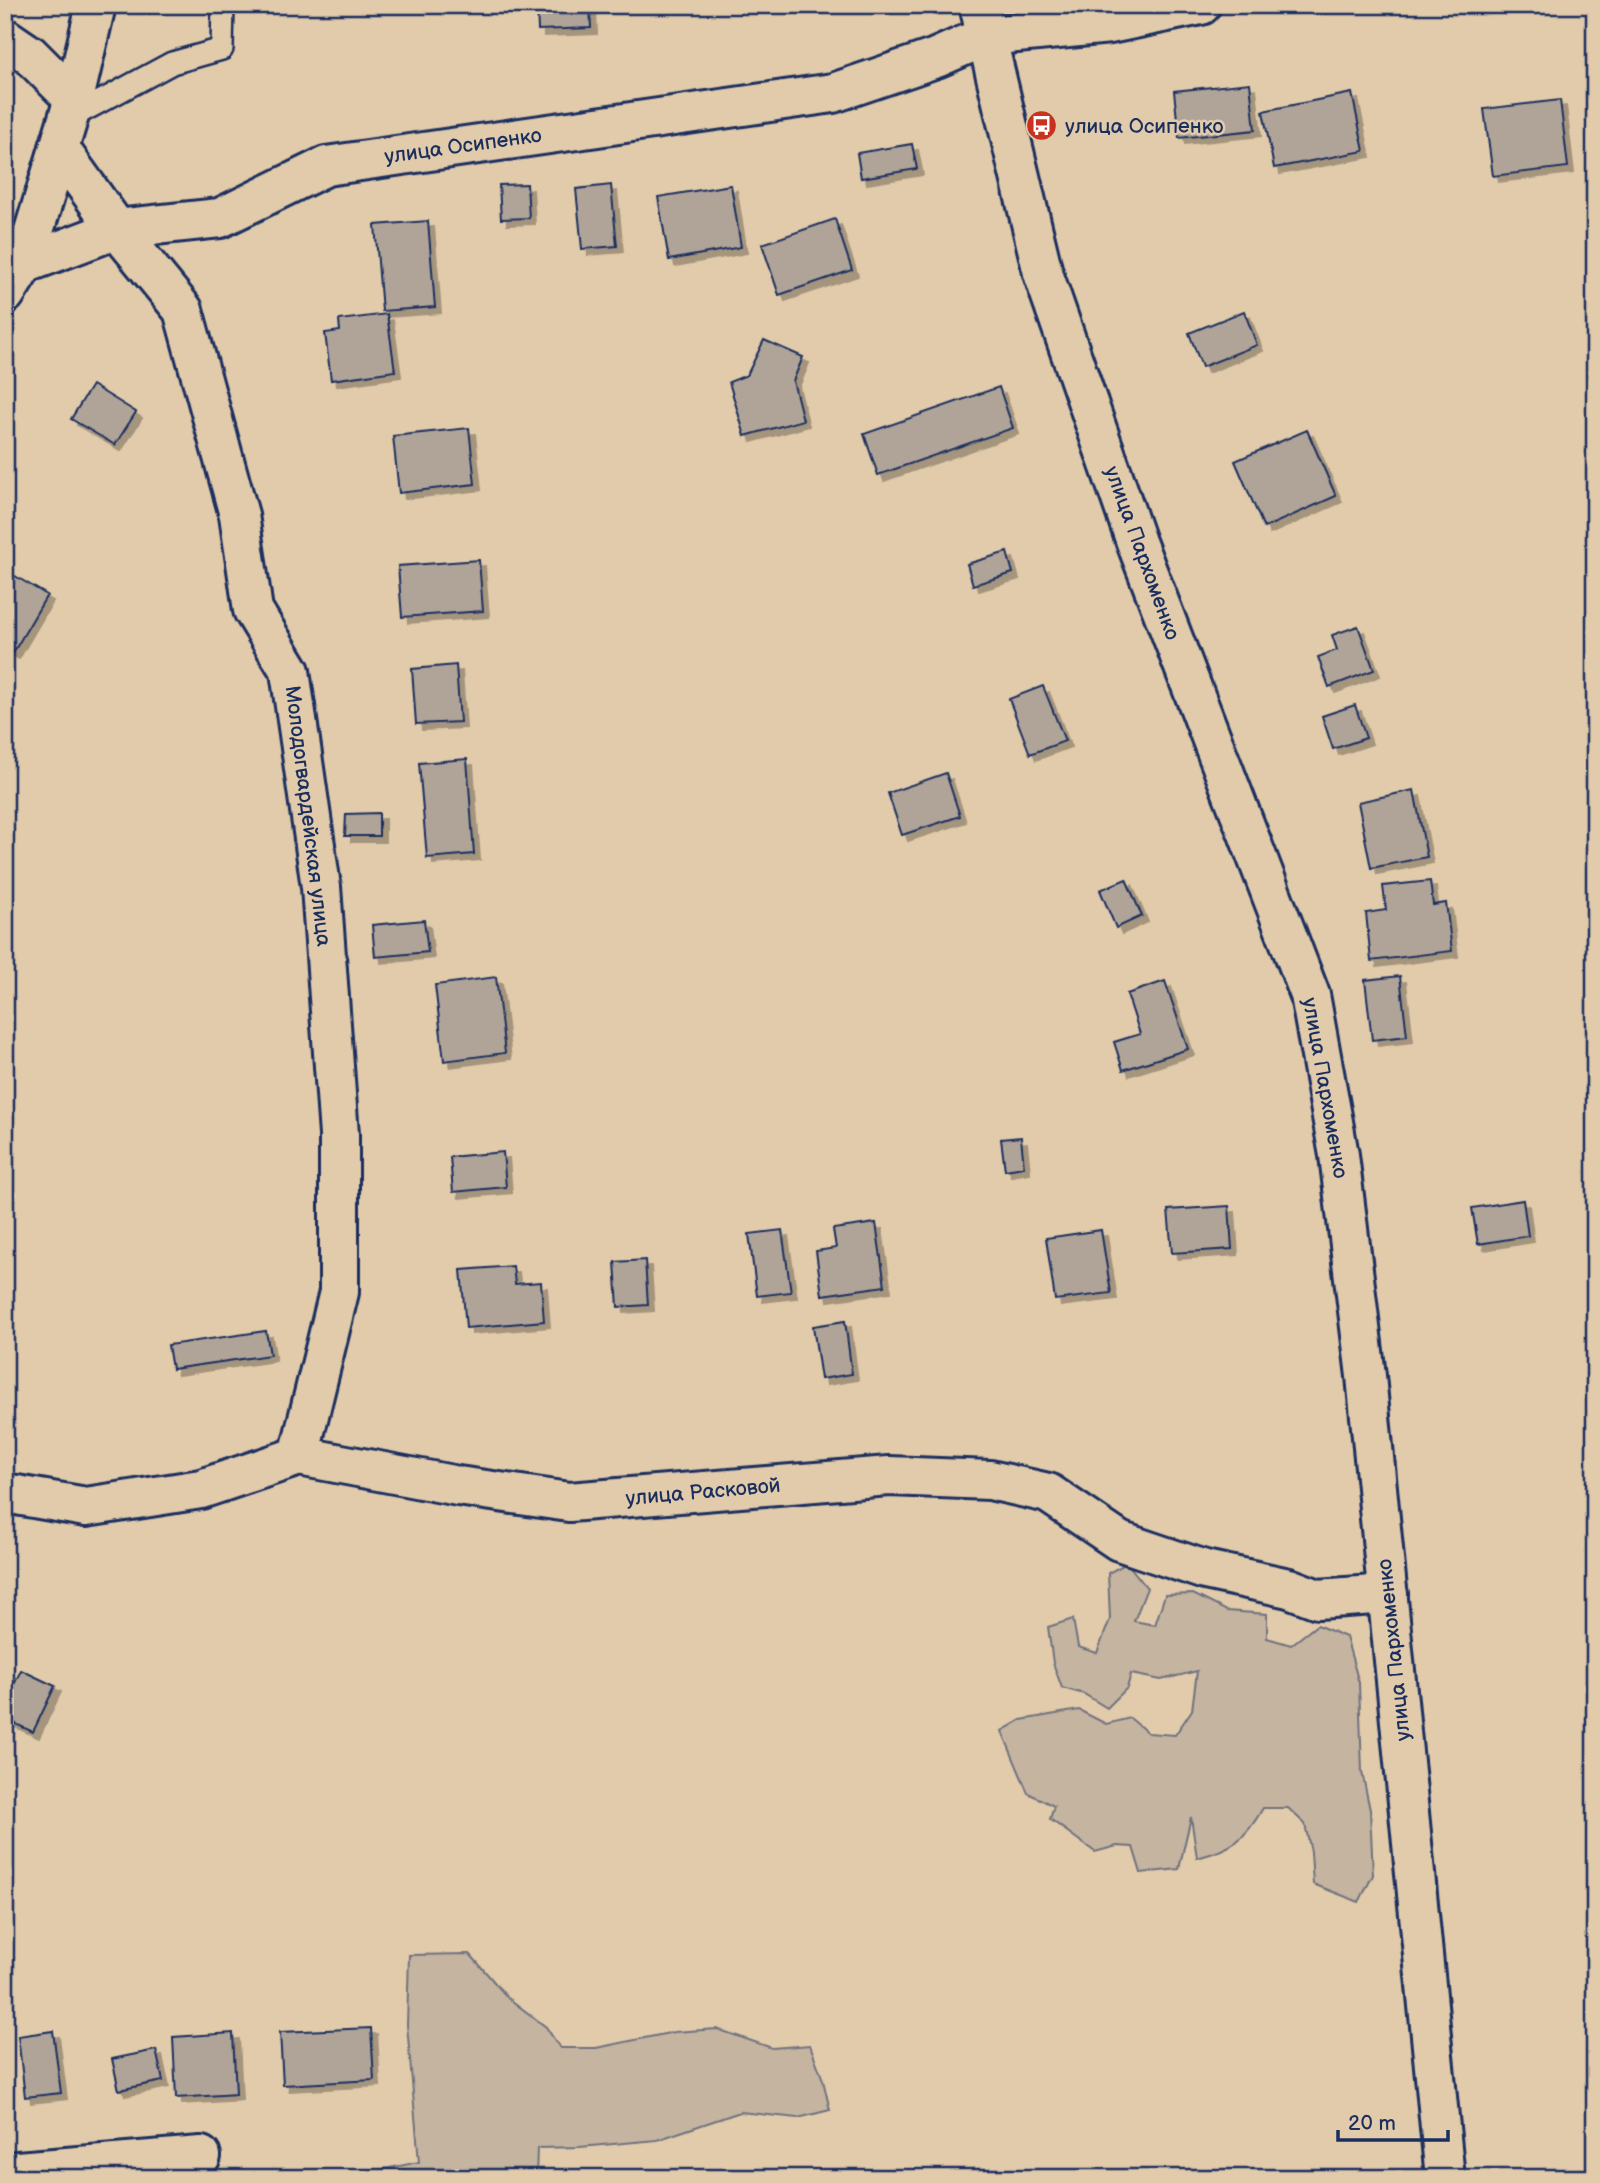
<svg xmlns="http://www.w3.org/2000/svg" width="1600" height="2183" font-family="'Balsamiq Sans',sans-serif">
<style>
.green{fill:#c4b4a0;stroke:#70727f;stroke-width:2}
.building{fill:#b0a498;stroke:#1b2f5e;stroke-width:2;filter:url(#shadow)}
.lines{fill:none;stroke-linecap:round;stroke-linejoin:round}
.service-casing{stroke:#1b2f5e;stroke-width:26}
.minor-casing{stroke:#1b2f5e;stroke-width:44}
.tertiary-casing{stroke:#1b2f5e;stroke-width:44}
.service{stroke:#e1cbab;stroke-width:21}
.minor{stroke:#e1cbab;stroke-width:38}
.tertiary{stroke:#e1cbab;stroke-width:38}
.labels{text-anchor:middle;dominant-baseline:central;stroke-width:5;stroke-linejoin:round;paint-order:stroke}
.poi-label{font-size:21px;fill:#1b2f5e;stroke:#e1cbab;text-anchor:start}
.street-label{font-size:21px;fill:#1b2f5e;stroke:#e1cbab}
</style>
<defs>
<filter id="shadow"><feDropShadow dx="6" dy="6" stdDeviation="0" flood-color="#0004"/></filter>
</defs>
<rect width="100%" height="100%" fill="#e1cbab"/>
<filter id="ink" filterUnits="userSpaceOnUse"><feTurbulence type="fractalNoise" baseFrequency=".0143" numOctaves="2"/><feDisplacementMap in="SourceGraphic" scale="14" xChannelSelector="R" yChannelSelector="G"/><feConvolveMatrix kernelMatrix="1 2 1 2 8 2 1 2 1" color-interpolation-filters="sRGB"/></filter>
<g filter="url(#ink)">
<g class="green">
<path d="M1127,1563L1147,1588L1134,1621L1155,1625L1165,1595L1193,1594L1227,1611L1267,1614V1638L1291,1645L1317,1625L1346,1637L1359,1683L1362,1772L1370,1810L1373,1875L1359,1902L1313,1884L1311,1852L1305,1824L1288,1808H1263C1245,1840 1232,1849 1197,1858L1191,1817L1179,1869L1141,1873L1133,1847L1117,1846L1095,1852L1050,1819L1054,1806L1028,1793L1002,1731L1021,1720L1079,1710L1106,1724L1130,1718L1148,1733L1175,1735L1192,1710L1197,1671L1161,1680L1131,1674L1127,1688L1107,1708L1084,1694L1062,1688L1053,1663L1048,1627L1073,1619L1078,1647L1097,1653L1110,1619L1108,1573Z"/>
<polygon points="470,1954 507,1997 546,2027 560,2048 596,2048 674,2032 717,2029 772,2048 810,2045 823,2080 830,2110 798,2118 740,2112 657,2140 580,2147 537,2148 536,2178 316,2178 313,2171 370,2172 419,2162 407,2025 409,1955"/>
</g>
<g class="building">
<polygon points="537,5 590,5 591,28 538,30"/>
<polygon points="1250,83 1255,130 1179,138 1174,91"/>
<polygon points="1352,93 1364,151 1274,168 1263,111"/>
<polygon points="1560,100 1568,167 1493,176 1484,109"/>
<polygon points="912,144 917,169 861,178 857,153"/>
<polygon points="527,184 529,218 501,219 499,185"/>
<polygon points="611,185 617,246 582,249 576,189"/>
<polygon points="731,185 741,247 669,260 658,197"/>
<polygon points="835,219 852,270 779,295 762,244"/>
<polygon points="428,221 435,307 382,311 375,225"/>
<polygon points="1244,311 1257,345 1202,367 1189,333"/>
<polygon points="387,314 395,371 331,380 325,333 340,331 339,320"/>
<polygon points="764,340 803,357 793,381 803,420 745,436 729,382 747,375"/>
<polygon points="92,385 136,412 115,445 71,419"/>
<polygon points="999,387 1013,428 878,475 864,434"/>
<polygon points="469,428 475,484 399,493 393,436"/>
<polygon points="1307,430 1336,496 1264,528 1235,461"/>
<polygon points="1007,552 1013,573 973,585 967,564"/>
<polygon points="479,560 483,611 402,617 398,566"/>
<polygon points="5,570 47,595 13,653 5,649"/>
<polygon points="1358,626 1374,670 1329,687 1318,657 1337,650 1332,635"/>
<polygon points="456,665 460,722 416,724 412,669"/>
<polygon points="1043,686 1065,741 1030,754 1009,699"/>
<polygon points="1355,705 1366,738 1333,749 1322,716"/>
<polygon points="467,759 474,854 427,858 419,763"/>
<polygon points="946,773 960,816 902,835 888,793"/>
<polygon points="1414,790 1427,857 1371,868 1358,802"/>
<polygon points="379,813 379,836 345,836 346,814"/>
<polygon points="1126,879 1142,916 1116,928 1100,890"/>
<polygon points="1430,881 1433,905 1446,903 1452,951 1371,961 1366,913 1386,910 1383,886"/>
<polygon points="424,920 428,952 375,957 372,925"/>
<polygon points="1400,976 1407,1036 1372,1040 1365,980"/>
<polygon points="496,977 505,1053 444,1061 435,985"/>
<polygon points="1165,981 1188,1049 1123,1070 1114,1042 1140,1034 1127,994"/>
<polygon points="1021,1137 1024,1167 1005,1170 1001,1139"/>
<polygon points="503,1152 506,1187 453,1192 450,1157"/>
<polygon points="1523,1200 1528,1236 1478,1244 1472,1208"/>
<polygon points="1229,1206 1232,1249 1172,1253 1168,1210"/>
<polygon points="876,1223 885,1286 822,1295 816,1251 836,1248 833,1229"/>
<polygon points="782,1230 791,1292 757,1296 749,1234"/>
<polygon points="1101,1230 1111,1293 1055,1300 1046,1238"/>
<polygon points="645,1260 648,1305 618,1307 615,1262"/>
<polygon points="513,1266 515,1284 541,1282 544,1321 466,1328 461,1270"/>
<polygon points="845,1321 852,1374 821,1379 813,1326"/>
<polygon points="266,1331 270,1355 172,1369 168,1345"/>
<polygon points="21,1670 55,1686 33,1732 5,1719 5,1703"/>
<polygon points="371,2028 374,2080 283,2085 280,2032"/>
<polygon points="53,2031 61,2093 25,2097 18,2036"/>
<polygon points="233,2033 236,2094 176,2098 173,2037"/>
<polygon points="156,2050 163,2081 119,2090 112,2059"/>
</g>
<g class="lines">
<defs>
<polyline id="service" points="68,119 172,63 222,49 223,5"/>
<g id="minor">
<polyline points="5,38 30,55 74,99"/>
<polyline points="59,148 117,229 183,310 239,515 253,610 290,671 321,887 339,1135 339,1292 299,1456"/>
<polyline points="24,264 117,229 220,218 326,166 833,93 936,58 986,36 1110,24 1201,5"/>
<polyline points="5,294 24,264 74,99 96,5"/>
<polyline points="5,1493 86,1507 201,1489 299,1456 458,1486 569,1502 889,1476 990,1480 1048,1493 1119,1541 1205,1570 1289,1588 1318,1599 1388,1594"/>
<polyline points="5,2172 201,2156"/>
</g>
<polyline id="tertiary" points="979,5 1043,273 1136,542 1310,995 1339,1155 1366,1376 1445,2178"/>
</defs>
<use href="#service" class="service-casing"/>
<use href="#minor" class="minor-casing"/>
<use href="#tertiary" class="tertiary-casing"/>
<use href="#service" class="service"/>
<use href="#minor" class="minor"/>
<use href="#tertiary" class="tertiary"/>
</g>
</g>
<defs>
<symbol id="bus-disc" viewBox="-11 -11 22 22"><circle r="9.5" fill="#c8321e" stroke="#e1cbab"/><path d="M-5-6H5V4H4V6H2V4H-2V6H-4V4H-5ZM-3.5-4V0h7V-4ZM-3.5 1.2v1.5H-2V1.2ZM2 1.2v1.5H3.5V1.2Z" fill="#fff"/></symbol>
</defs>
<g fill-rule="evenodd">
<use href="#bus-disc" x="1024" y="108" width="35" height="35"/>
</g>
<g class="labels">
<g class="poi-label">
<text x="1065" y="126">улица Осипенко</text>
</g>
<g class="street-label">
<text transform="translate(463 146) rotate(-8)">улица Осипенко</text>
<text transform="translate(1142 553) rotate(70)">улица Пархоменко</text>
<text transform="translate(308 816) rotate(83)">Молодогвардейская улица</text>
<text transform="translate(1325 1088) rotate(80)">улица Пархоменко</text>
<text transform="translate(703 1492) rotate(-5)">улица Расковой</text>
<text transform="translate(1394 1650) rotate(-96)">улица Пархоменко</text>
</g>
</g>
<rect width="1600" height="2183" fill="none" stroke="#e1cbab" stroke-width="28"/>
<rect x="14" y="14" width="1572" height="2155" fill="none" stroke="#1b2f5e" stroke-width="2.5" filter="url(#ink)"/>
<path d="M1338 2130v10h110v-10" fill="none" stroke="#1b2f5e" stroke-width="3.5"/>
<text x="1348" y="2130" font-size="21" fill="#1b2f5e" stroke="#e1cbab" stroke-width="5" paint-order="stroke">20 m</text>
</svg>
